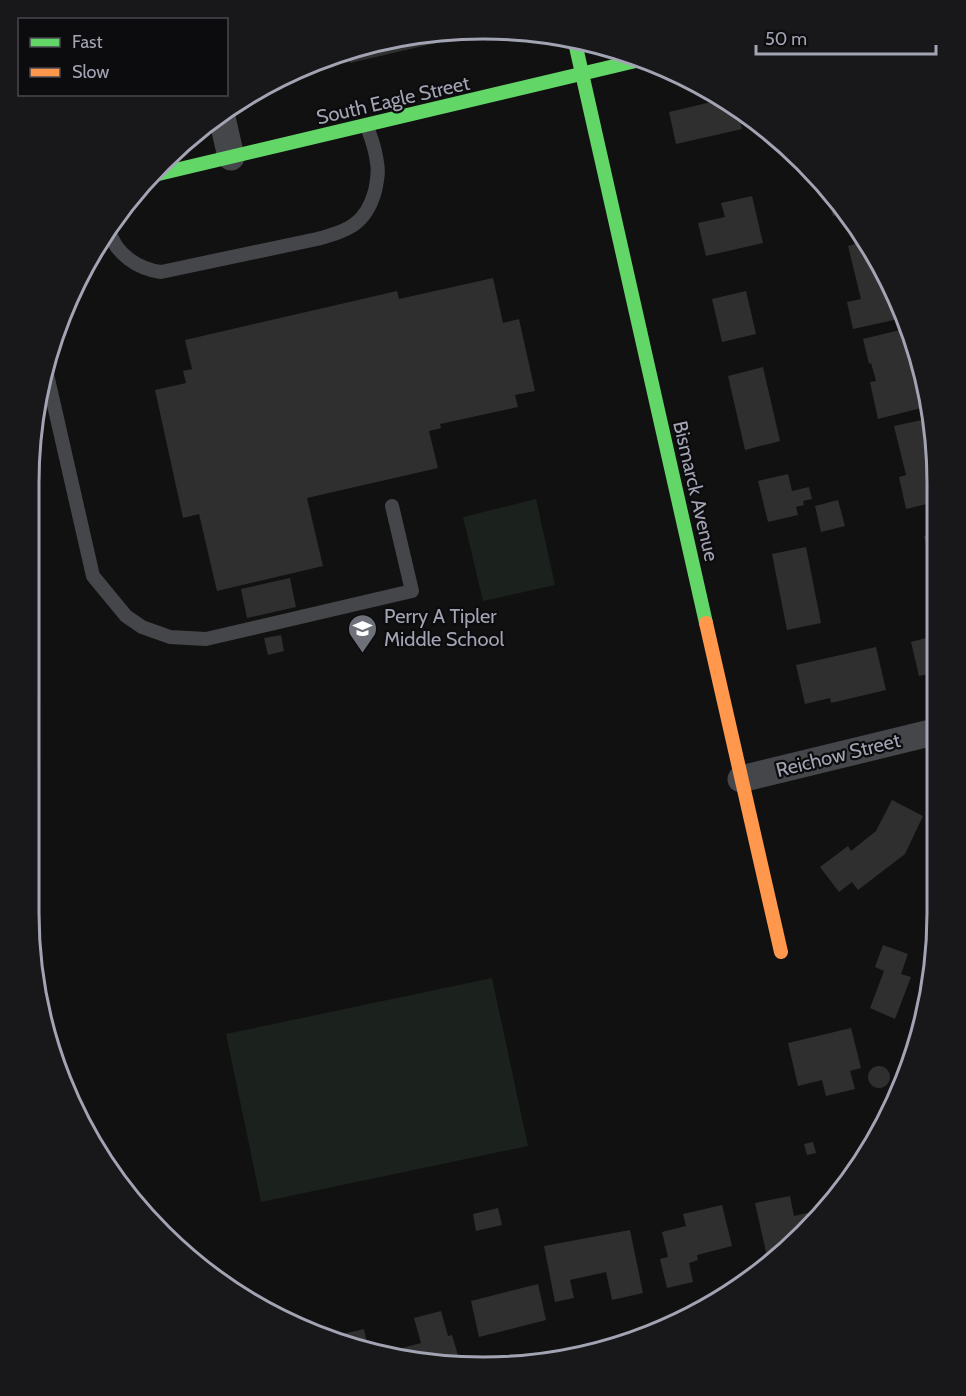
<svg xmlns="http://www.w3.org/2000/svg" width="966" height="1396" font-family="Cabin,sans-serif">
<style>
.green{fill:#1b211c}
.building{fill:#2f2f30}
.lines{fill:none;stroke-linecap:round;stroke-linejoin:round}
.lane{stroke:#45464a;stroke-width:14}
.street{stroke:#45464a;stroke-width:27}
.fast{stroke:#63d668;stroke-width:14}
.slow{stroke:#ff974d;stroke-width:14}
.labels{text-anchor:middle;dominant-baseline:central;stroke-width:4.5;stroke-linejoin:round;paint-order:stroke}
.street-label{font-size:20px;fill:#a2a4b3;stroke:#0c0b0d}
.poi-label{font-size:20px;fill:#a2a4b3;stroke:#0c0b0d;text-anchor:start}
.rim{fill:none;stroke:#a2a4b3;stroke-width:3}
</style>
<rect width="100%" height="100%" fill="#111"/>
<g class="green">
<polygon points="536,499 555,585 483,601 463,517"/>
<polygon points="492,978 528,1146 261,1202 226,1034"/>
</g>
<g class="building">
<polygon points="433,33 436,43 350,63 348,51 395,37"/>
<polygon points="334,55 336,58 332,58 334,67 283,78 309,63"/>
<polygon points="724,99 736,105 742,129 676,144 669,112"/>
<polygon points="827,194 842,214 833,216"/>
<polygon points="752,196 763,243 706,256 698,223 725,217 721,203"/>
<polygon points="862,242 890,282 903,318 853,329 847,302 861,299 848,246"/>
<polygon points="493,278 503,323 519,319 535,391 515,395 518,407 440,424 441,428 429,431 438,468 307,498 323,566 217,591 199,514 183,518 155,390 186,383 183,371 192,369 185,340 397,291 399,299"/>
<polygon points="746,291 756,334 722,342 712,299"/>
<polygon points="904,329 914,370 920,368 929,406 878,419 870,382 876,381 871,363 869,364 863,339"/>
<polygon points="763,367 780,441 745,450 728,376"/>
<polygon points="926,419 929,434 931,503 906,509 899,477 906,475 894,426"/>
<polygon points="788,474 792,491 809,487 812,499 803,501 804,505 796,507 798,515 768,522 758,481"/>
<polygon points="838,500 845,526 821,532 815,506"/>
<polygon points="931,513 931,533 930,533 926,515"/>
<polygon points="931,535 932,563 931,563 924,536"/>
<polygon points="806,547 821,623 787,630 772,554"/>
<polygon points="290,578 296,607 247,618 241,589"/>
<polygon points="281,635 284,651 268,655 264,638"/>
<polygon points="933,636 933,673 919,676 911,642"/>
<polygon points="876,647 886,690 831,703 830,698 805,704 796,665"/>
<polygon points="892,800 923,816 905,854 858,890 852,882 839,892 820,867 848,846 851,851 876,831"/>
<polygon points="883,945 908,954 901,974 911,977 895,1019 870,1008 884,971 875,967"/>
<polygon points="851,1028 861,1068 850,1071 855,1089 826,1096 822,1080 798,1086 788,1043"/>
<circle cx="879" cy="1077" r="11"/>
<polygon points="813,1142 816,1153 807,1155 804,1144"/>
<polygon points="790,1196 794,1216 825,1209 804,1235 768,1261 755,1203"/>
<polygon points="722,1205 732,1246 697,1255 698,1260 689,1263 693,1282 667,1288 660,1259 668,1257 662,1232 686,1226 683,1214"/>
<polygon points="498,1208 502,1225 476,1231 473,1214"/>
<polygon points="630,1230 643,1293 612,1300 606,1272 570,1280 574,1298 555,1302 544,1246"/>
<polygon points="538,1284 546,1320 479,1337 471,1301"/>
<polygon points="441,1311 448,1336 452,1335 460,1362 424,1364 392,1355 391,1351 421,1343 414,1318"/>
<polygon points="364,1329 368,1349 334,1340 334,1336"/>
</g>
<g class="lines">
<g class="lane">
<path d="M109,230C115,254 138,269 161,272L317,239C348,231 366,224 375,191C377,181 379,172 377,163C376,150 371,138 367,126"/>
<polyline points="46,370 93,576 126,616 142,627 170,637 206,639 412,591 392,506"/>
</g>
<g class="street">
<polyline points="221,113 231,157"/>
<polyline points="741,779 934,732"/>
</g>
<g class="fast">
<polyline points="574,38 706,623"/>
<polyline points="150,176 644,59"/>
</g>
<polyline class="slow" points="706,623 781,952"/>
</g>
<defs>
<symbol id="school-pin" viewBox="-11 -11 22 30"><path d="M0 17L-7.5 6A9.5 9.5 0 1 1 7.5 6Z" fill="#6f717a" stroke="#0c0b0d"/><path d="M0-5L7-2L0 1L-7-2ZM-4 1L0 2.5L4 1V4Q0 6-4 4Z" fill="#fff"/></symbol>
</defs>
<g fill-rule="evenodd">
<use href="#school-pin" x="346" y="612" width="33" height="45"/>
</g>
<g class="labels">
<g class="street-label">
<text transform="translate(393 100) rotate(-13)">South Eagle Street</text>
<text transform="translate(696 491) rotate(77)">Bismarck Avenue</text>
<text transform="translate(838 755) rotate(-14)">Reichow Street</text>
</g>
<g class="poi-label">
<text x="384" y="616">Perry A Tipler<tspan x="384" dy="23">Middle School</tspan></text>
</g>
</g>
<path d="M0 0H966V1396H0ZM483 39H483A444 444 0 0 1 927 483V913A444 444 0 0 1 483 1357H483A444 444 0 0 1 39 913V483A444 444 0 0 1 483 39Z" fill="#18171a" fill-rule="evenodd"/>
<path class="rim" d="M483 39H483A444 444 0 0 1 927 483V913A444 444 0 0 1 483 1357H483A444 444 0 0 1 39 913V483A444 444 0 0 1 483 39Z"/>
<rect x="18" y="18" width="210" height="78" fill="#0c0b0d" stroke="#48484f" stroke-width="1.5"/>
<rect x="30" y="38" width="30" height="9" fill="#63d668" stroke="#48484f" stroke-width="1.5"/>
<text x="72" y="48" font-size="18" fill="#a2a4b3">Fast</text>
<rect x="30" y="68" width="30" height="9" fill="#ff974d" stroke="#48484f" stroke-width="1.5"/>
<text x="72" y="78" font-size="18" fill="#a2a4b3">Slow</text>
<path d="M756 45v9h180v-9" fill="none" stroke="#a2a4b3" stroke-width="3"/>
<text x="765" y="45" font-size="18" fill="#a2a4b3" stroke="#0c0b0d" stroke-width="4.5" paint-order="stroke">50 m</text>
</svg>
